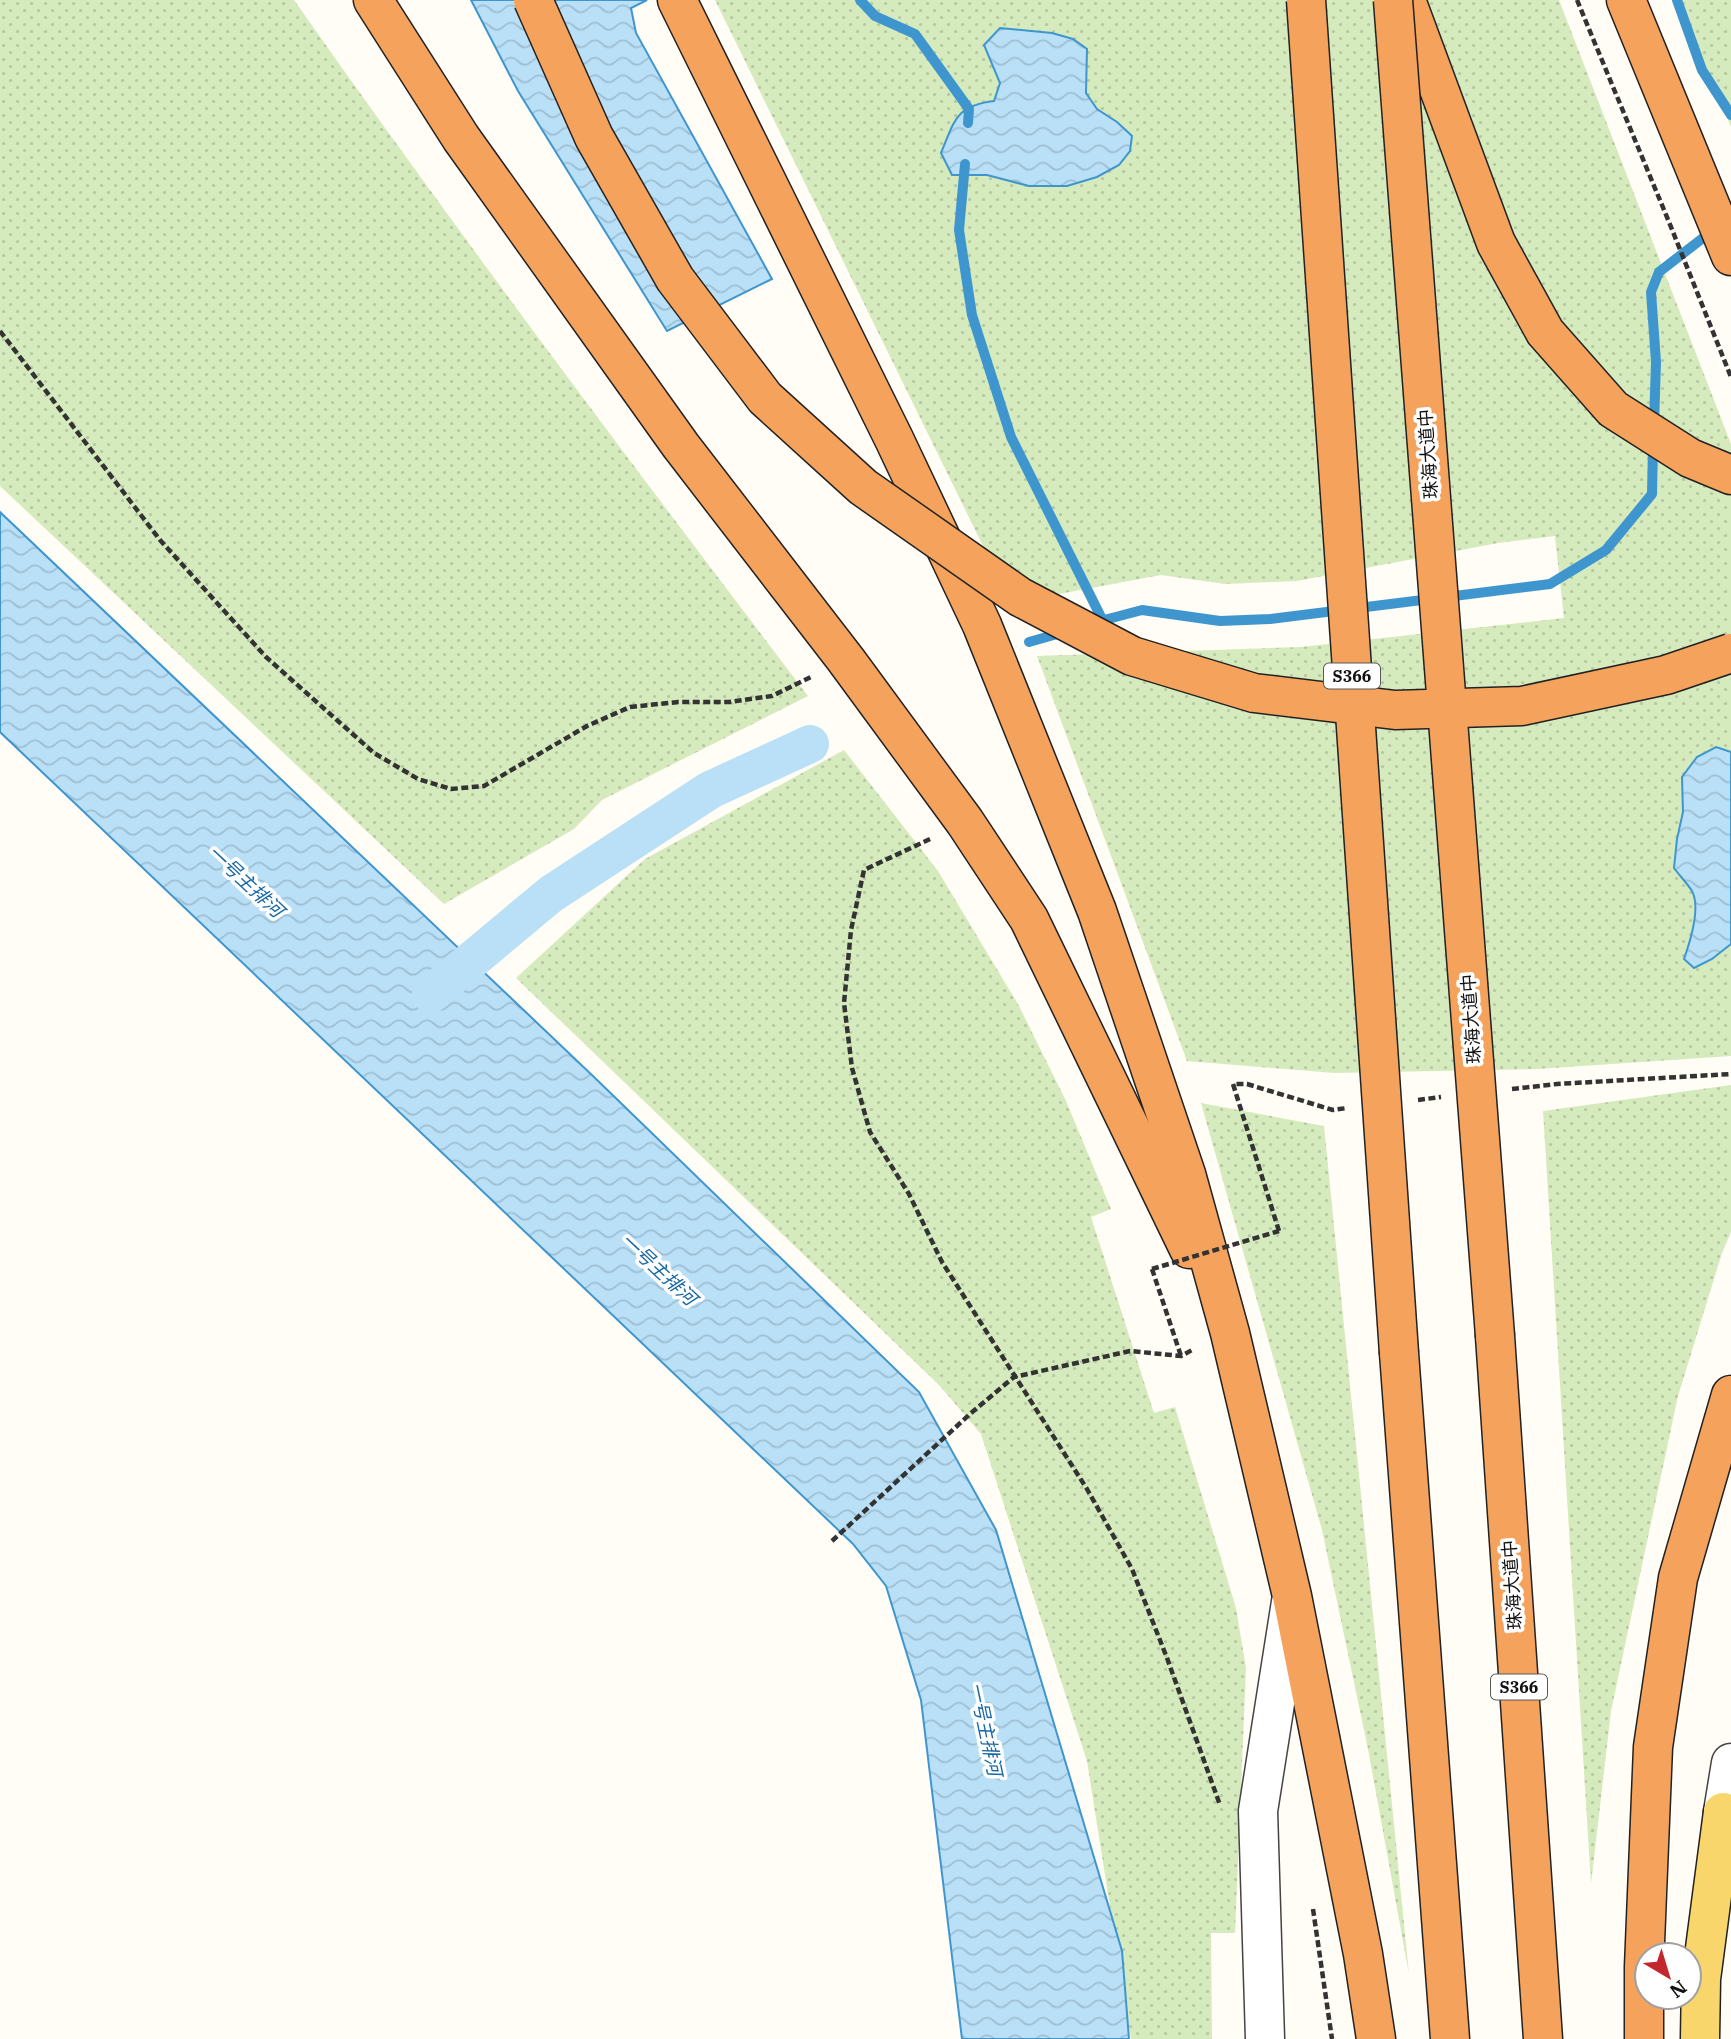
<svg xmlns="http://www.w3.org/2000/svg" width="1731" height="2039" font-family="'IBM Plex Serif','Noto Sans SC',serif">
<style>
.grass{fill:url(#grass-dots)}
.water{fill:url(#water-waves);stroke:#3f96cf;stroke-width:2}
.lines{fill:none;stroke-linecap:round;stroke-linejoin:round}
.stream{stroke:#3f96cf;stroke-width:10}
.canal{stroke:#b9e0f7;stroke-width:38}
.minor-casing{stroke:#444;stroke-width:41}
.major-casing{stroke:#222;stroke-width:41}
.highway-casing{stroke:#222;stroke-width:41}
.path{stroke:#333;stroke-width:4.5;stroke-dasharray:7 3.5;stroke-linecap:butt}
.minor{stroke:#fff;stroke-width:38}
.major{stroke:#f9d66b;stroke-width:38}
.highway{stroke:#f5a25d;stroke-width:38}
.highway-bridge-casing{stroke:#222;stroke-width:41;stroke-linecap:butt}
.path-bridge{stroke:#333;stroke-width:4.5;stroke-dasharray:7 3.5;stroke-linecap:butt}
.highway-bridge{stroke:#f5a25d;stroke-width:38}
.labels{text-anchor:middle;dominant-baseline:central;stroke-width:7;stroke-linejoin:round;paint-order:stroke}
.shield{fill:#fff;stroke:#585858;stroke-width:2}
.shield-label{font-size:16px;font-weight:bold;fill:#111}
.street-label{font-size:18px;fill:#111;stroke:#fff}
.water-label{font-size:19px;font-style:italic;fill:#1768a6;stroke:#fff}
</style>
<defs>
<pattern id="grass-dots" width="8" height="8" patternUnits="userSpaceOnUse" patternTransform="scale(1.75)"><rect width="8" height="8" fill="#d5ebbd"/><path d="M2 2h.1M6 6h.1" fill="none" stroke="#b6c8a1" stroke-width="1.8" stroke-linecap="round"/></pattern>
<pattern id="water-waves" width="16" height="10" patternUnits="userSpaceOnUse" patternTransform="scale(1.75)"><rect width="16" height="10" fill="#b9e0f7"/><path d="M0 5q4-4 8 0t8 0" fill="none" stroke="#9ebfd3"/></pattern>
</defs>
<rect width="100%" height="100%" fill="#fffdf5"/>
<g class="grass">
<path d="M0,0H294C460,236 633,466 808,696L602,800L574,829L444,904L0,486Z"/>
<polygon points="715,0 1559,0 1731,444 1731,1056 1537,1069 1335,1073 1187,1061 1037,656 1301,647 1564,618 1555,536 1498,543 1297,581 1225,584 1161,575 1011,603"/>
<polygon points="1677,0 1731,0 1731,127"/>
<polygon points="844,750 938,871 1019,1006 1066,1101 1111,1209 1091,1217 1154,1413 1175,1407 1236,1608 1246,1668 1235,1933 1211,1933 1212,2039 1131,2039 1087,1761 981,1434 939,1385 516,978 645,859"/>
<polygon points="1731,1085 1731,1232 1722,1253 1678,1396 1611,1711 1591,1884 1543,1111"/>
<polygon points="1201,1103 1324,1126 1409,1974 1368,1749 1322,1530"/>
</g>
<g class="water">
<polygon points="471,0 647,0 631,8 636,33 772,279 667,331 518,91"/>
<path d="M1000,28L1052,33L1073,39L1087,49L1086,93L1097,109L1117,122L1132,136L1130,151L1119,165L1097,177L1067,186H1029L987,175H952L941,153C955,120 955,106 994,101L1000,83L984,45Z"/>
<polygon points="0,512 594,1077 919,1392 996,1530 1122,1951 1129,2039 962,2039 921,1700 886,1586 853,1544 0,732"/>
<path d="M1716,747L1731,752V944L1712,959L1694,968L1684,959C1690,942 1701,908 1692,891C1687,883 1679,875 1674,868L1677,839L1683,812L1682,777L1697,757Z"/>
</g>
<g class="lines">
<g class="stream">
<polyline points="860,0 875,16 915,34 969,109 968,123"/>
<polyline points="1677,0 1702,70 1731,115"/>
<polyline points="965,164 959,230 972,315 1011,437 1103,621"/>
<polyline points="1654,425 1656,362 1651,292 1659,272 1712,231"/>
<polyline points="1093,623 1142,610 1220,621 1270,619 1550,584 1606,550 1652,494 1653,445"/>
<polyline points="1029,642 1064,632"/>
</g>
<polyline class="canal" points="431,994 551,894 710,790 810,744"/>
<defs>
<g id="minor">
<polyline points="1731,1763 1723,1812 1731,1813"/>
<polyline points="1265,2039 1258,1811 1291,1602"/>
</g>
<polyline id="major" points="1700,2039 1701,1979 1723,1812"/>
<g id="highway">
<polyline points="373,0 461,138 681,446 846,660 965,822 1029,919 1189,1249"/>
<polyline points="677,0 894,439 982,625 1097,911 1186,1174 1230,1333 1292,1596 1363,1954 1376,2039"/>
<polyline points="1406,0 1496,243 1545,332 1613,409 1690,458 1731,475"/>
<polyline points="1626,0 1731,256"/>
<polyline points="1495,1336 1543,2039"/>
<polyline points="1399,1353 1450,2039"/>
<polyline points="1644,2039 1644,1967 1653,1747 1678,1578 1731,1395"/>
</g>
</defs>
<use href="#minor" class="minor-casing"/>
<use href="#major" class="major-casing"/>
<use href="#highway" class="highway-casing"/>
<g class="path">
<polyline points="1577,0 1669,222 1731,377"/>
<polyline points="0,331 160,540 266,657 374,753 418,779 451,789 484,786 587,726 630,707 678,702 729,702 772,696 813,676"/>
<polyline points="930,839 864,870 851,930 844,1003 852,1068 870,1132 909,1194 942,1262 1087,1489 1132,1569 1167,1658 1220,1805"/>
<polyline points="1512,1089 1557,1084 1731,1074"/>
<polyline points="1418,1100 1441,1097"/>
<polyline points="1279,1231 1233,1084 1247,1084 1333,1110 1347,1108"/>
<polyline points="1152,1269 1181,1356"/>
<polyline points="832,1541 970,1414 1014,1377 1130,1351 1181,1356 1194,1349"/>
<polyline points="1313,1909 1332,2039"/>
</g>
<use href="#minor" class="minor"/>
<use href="#major" class="major"/>
<use href="#highway" class="highway"/>
<defs>
<g id="highway-bridge">
<polyline points="533,0 594,137 675,279 765,398 863,487 1020,597 1132,656 1254,693 1395,710 1522,706 1666,675 1731,653"/>
<polyline points="1306,0 1399,1353"/>
<polyline points="1393,0 1495,1336"/>
</g>
</defs>
<use href="#highway-bridge" class="highway-bridge-casing"/>
<polyline class="path-bridge" points="1152,1269 1279,1231"/>
<use href="#highway-bridge" class="highway-bridge"/>
</g>
<g class="labels">
<g class="shield">
<rect x="1324" y="663.5" width="56" height="25" rx="5"/>
<rect x="1491" y="1674.5" width="56" height="25" rx="5"/>
</g>
<g class="shield-label">
<text x="1352" y="676">S366</text>
<text x="1519" y="1687">S366</text>
</g>
<g class="street-label">
<text transform="translate(1428 454) rotate(-94)">珠海大道中</text>
<text transform="translate(1471 1019) rotate(-94)">珠海大道中</text>
<text transform="translate(1512 1585) rotate(-94)">珠海大道中</text>
</g>
<g class="water-label">
<text transform="translate(246 881) rotate(43)">一号主排河</text>
<text transform="translate(659 1269) rotate(43)">一号主排河</text>
<text transform="translate(986 1729) rotate(78)">一号主排河</text>
</g>
</g>
<g transform="translate(1668 1976) rotate(142)"><circle r="33" fill="#ffffff" stroke="#a0a0a0" stroke-width="2"/>
<path d="M0-5L12 26L0 18L-12 26Z" fill="#c4262e"/>
<text y="-10" font-size="19" font-weight="bold" text-anchor="middle" fill="#111111">N</text>
</g>
</svg>
